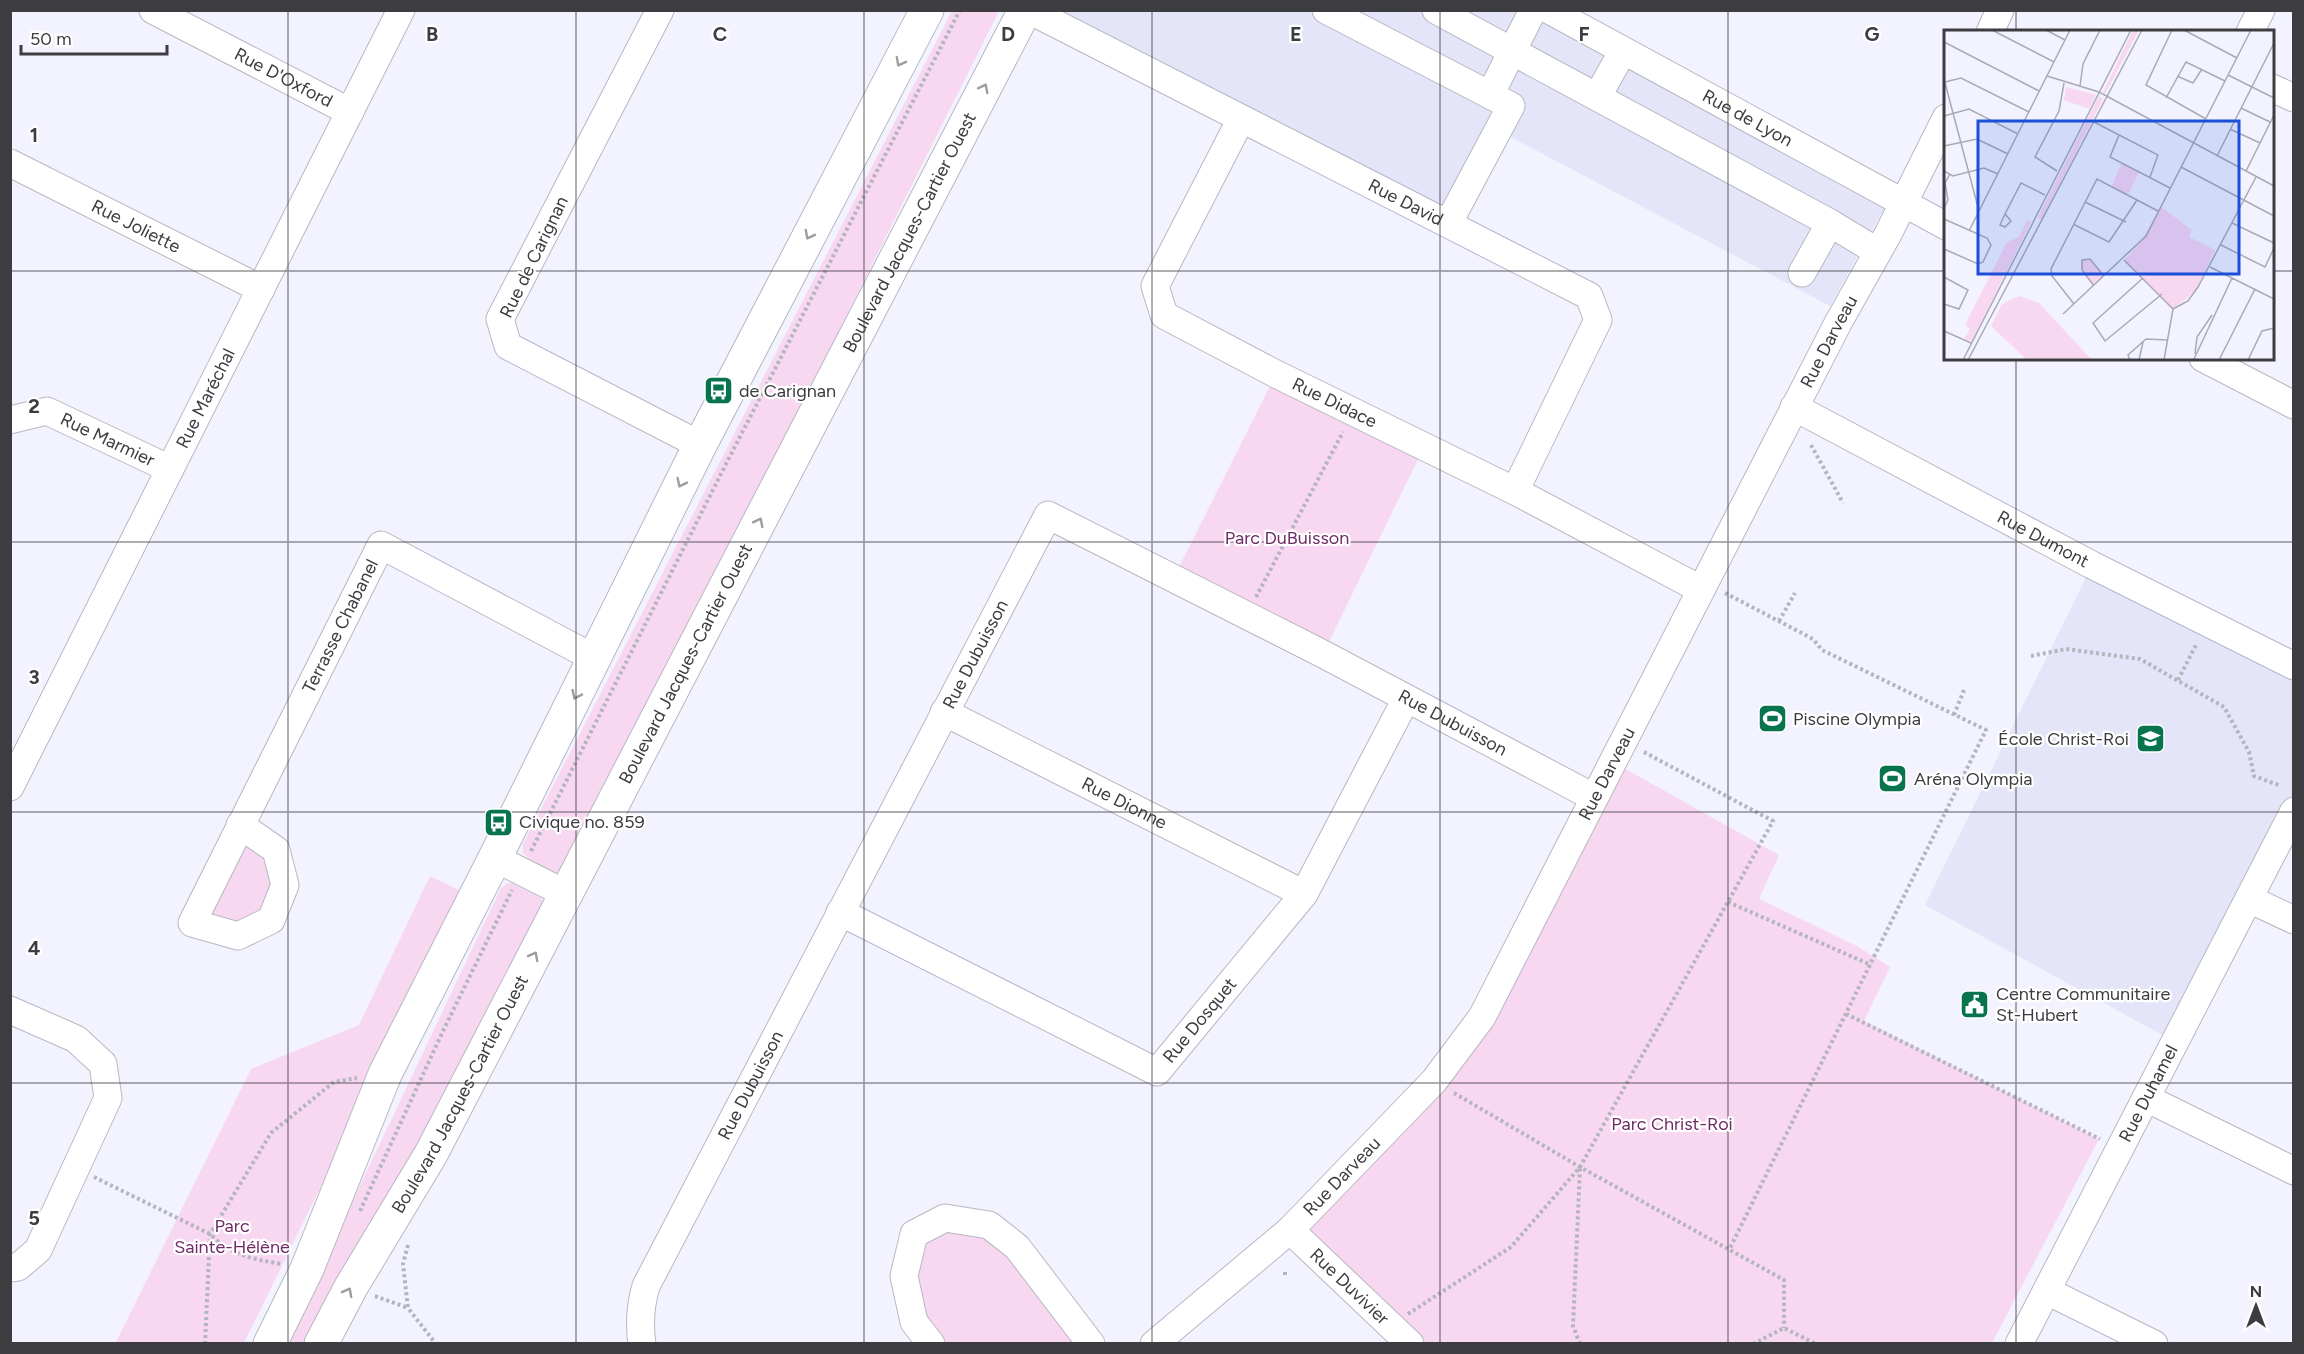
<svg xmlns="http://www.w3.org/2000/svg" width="2304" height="1354" font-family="Figtree,sans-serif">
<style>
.built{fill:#e4e5f8}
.green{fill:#f8d7f1}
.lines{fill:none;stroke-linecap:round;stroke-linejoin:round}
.minor-casing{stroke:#b7b8c3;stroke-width:29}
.major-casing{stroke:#b7b8c3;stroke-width:35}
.path{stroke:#b4b5be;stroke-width:4;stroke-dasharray:3 3;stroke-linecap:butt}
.minor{stroke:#fff;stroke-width:27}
.major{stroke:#fff;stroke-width:33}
.oneway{stroke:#9e9ea0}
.grid{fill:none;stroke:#3c3c41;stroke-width:1.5;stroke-opacity:0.55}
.labels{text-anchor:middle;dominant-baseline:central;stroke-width:4.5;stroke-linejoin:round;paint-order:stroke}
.street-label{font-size:18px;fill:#3c3c41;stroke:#fff}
.poi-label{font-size:18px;fill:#3c3c41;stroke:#fff;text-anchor:start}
.park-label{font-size:18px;fill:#6e2a65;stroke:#fff}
.inset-road{fill:none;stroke:#a9aab3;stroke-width:1.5}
.view{fill:#1d4ed8;fill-opacity:0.15;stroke:#1d4ed8;stroke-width:3}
.inset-edge{fill:none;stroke:#3c3c41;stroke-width:3}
.grid-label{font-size:20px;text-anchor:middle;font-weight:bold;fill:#3c3c41;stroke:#fff;stroke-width:4.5;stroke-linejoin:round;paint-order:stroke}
</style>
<rect width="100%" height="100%" fill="#f2f3ff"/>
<g class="built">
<polygon points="1054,11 1572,11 1896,187 1830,306 1507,135 1461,218"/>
<polygon points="2092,565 2293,666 2293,811 2175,1042 1925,905"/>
</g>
<g class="green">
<path d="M952,11H999L749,510L565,864L557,873C544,873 532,862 523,853V844Z"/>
<polygon points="1276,374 1424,447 1323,654 1173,579"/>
<polygon points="1613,762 1779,855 1759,899 1857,946 1890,967 1864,1021 2099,1139 1992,1343 1410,1343 1290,1230 1434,1081"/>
<polygon points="244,837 267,857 276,885 264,914 237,927 204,917"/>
<polygon points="430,876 465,893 244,1343 115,1344 251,1069 359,1025"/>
<polygon points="511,882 541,898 544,902 427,1139 310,1343 283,1344 313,1285 501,888"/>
<polygon points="989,1225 1091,1343 931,1343 914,1322 914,1234"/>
</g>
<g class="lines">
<defs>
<g id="minor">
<path id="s1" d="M153,10L350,112"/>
<polyline points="660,10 500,319 508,346 700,445"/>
<path id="s2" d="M1029,10L1589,296L1598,320L1515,491"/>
<polyline points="1326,10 1490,95 1533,10"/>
<polyline points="1436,10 1830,223 1802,273"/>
<path id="s3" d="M1549,10L1946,226"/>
<polyline points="1990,32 2000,10"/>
<polyline points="2250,32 2261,10"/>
<polyline points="2272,88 2294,98"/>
<polyline points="1597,97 1623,51"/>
<path id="s4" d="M1241,119L1155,286L1164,315L1276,374L1515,491L1700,589"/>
<path id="s5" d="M10,163L261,289"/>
<polyline points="1830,223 1878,252"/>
<polyline points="1448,224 1511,106 1490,95"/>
<polyline points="2203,358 2294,405"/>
<path id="s6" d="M1794,407L2092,565L2294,666"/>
<path id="s7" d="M10,420L47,411L170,469"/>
<path id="s8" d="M944,712L1304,894"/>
<path id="s9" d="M10,787L401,10"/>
<path id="s10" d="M240,825L276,850L285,885L271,920L238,936L192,923L381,545L594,658"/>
<polyline points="495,858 566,894"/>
<polyline points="2249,899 2294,920"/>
<path id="s11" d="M840,912L1157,1072L1304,894L1406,699"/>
<polyline points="10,1010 76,1039 103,1064 108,1098 38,1250 18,1267 10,1268"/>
<polyline points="2146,1098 2294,1171"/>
<path id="s12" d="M1290,1230L1410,1344"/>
<polyline points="2047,1291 2154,1344"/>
<path id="s13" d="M642,1344C639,1323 640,1306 646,1286L1048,515L1323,654L1593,797"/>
<polyline points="931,1344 914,1322 904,1276 914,1234 945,1218 989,1225 1017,1247 1091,1344"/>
<path id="s14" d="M1154,1344L1290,1230L1434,1081L1482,1017L1838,323L1888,234L1946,118"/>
<path id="s15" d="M2019,1344L2294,811"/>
</g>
<g id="major">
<polyline points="270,1344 307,1269 385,1074 495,858 700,445 927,10"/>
<path id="s16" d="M321,1344L351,1287L431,1154L1025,10"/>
</g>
</defs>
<use href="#minor" class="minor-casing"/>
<use href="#major" class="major-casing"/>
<g class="path">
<polyline points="1811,445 1843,503"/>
<polyline points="1725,593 1813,639 1822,650 1986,730 1729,1250"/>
<polyline points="1256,597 1343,432"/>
<polyline points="1779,621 1795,593"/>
<polyline points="2031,656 2066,649 2140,659 2224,707 2249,752 2254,776 2281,786"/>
<polyline points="2178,680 2197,643"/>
<polyline points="1954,715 1964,690"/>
<polyline points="531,851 728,460 960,10"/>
<polyline points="1728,902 1871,965"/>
<polyline points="1846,1014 2100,1139"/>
<polyline points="1454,1093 1580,1167 1784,1280 1784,1328"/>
<path d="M94,1177L210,1234C231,1255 253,1259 281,1264"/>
<polyline points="360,1211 443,1031 512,890"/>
<polyline points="408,1245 403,1264 408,1308 436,1344"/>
<polyline points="1285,1272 1285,1275"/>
<polyline points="375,1296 408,1308"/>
<polyline points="1408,1314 1511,1247 1580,1167 1773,821 1642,751"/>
<polyline points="205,1344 210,1234 271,1133 334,1082 357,1078"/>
<polyline points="1580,1344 1573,1326 1580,1168"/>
<polyline points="1753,1344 1784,1328 1816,1344"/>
</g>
<use href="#minor" class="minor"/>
<use href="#major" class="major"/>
</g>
<defs><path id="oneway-chevron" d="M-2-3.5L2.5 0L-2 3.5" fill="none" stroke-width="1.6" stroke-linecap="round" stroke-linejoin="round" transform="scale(1.5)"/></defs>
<g class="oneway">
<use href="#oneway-chevron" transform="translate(900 62) rotate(118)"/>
<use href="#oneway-chevron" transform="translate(984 88) rotate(-63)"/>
<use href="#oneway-chevron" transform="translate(809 235) rotate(118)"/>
<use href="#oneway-chevron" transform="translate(681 483) rotate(116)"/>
<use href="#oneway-chevron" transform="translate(759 522) rotate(-63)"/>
<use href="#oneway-chevron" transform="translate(576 695) rotate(116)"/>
<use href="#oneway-chevron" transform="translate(534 956) rotate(-62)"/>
<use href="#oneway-chevron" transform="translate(348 1292) rotate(-62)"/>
</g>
<path class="grid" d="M288,10V1344M576,10V1344M864,10V1344M1152,10V1344M1440,10V1344M1728,10V1344M2016,10V32M10,271H1946M2272,271H2294M2016,358V1344M10,542H2294M10,812H2294M10,1083H2294"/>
<defs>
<symbol id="bus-square" viewBox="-11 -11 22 22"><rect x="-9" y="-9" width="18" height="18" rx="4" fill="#07744d" stroke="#fff"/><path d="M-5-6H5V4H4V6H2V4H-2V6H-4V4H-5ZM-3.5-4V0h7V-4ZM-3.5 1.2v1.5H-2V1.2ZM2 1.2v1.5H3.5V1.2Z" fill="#fff"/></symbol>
<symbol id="stadium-square" viewBox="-11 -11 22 22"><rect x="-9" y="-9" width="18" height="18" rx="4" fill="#07744d" stroke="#fff"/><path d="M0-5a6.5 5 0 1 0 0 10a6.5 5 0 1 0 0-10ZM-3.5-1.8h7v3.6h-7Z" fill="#fff"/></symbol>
<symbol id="school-square" viewBox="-11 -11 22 22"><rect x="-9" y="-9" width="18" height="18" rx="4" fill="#07744d" stroke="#fff"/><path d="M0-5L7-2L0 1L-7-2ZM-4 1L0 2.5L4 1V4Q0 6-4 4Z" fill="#fff"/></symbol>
<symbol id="civic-square" viewBox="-11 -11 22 22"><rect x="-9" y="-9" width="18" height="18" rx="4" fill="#07744d" stroke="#fff"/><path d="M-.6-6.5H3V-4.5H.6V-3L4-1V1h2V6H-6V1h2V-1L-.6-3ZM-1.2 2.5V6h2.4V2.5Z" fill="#fff"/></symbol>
</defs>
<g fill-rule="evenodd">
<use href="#bus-square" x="702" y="374" width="33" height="33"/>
<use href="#stadium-square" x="1756" y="702" width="33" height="33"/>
<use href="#school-square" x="2134" y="722" width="33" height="33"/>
<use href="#stadium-square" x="1876" y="762" width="33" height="33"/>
<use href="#bus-square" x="482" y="806" width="33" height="33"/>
<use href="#civic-square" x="1958" y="988" width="33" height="33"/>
</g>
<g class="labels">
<g class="street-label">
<text stroke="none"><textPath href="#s1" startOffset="147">Rue D'Oxford</textPath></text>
<text stroke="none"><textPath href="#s3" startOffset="226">Rue de Lyon</textPath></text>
<text stroke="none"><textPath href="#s2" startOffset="423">Rue David</textPath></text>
<text stroke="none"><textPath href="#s5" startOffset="141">Rue Joliette</textPath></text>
<text stroke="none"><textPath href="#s16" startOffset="1258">Boulevard Jacques-Cartier Ouest</textPath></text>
<text transform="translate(534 257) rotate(-64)">Rue de Carignan</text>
<text stroke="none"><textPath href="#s14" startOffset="1224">Rue Darveau</textPath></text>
<text stroke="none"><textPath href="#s9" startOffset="435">Rue Maréchal</textPath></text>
<text stroke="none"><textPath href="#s4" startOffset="410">Rue Didace</textPath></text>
<text stroke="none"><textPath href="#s7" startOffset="105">Rue Marmier</textPath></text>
<text stroke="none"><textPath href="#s6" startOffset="282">Rue Dumont</textPath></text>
<text stroke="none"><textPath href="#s10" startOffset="534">Terrasse Chabanel</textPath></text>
<text stroke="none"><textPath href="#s13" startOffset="771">Rue Dubuisson</textPath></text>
<text stroke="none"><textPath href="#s16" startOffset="772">Boulevard Jacques-Cartier Ouest</textPath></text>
<text stroke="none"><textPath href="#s13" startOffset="1383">Rue Dubuisson</textPath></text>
<text stroke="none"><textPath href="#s14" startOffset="738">Rue Darveau</textPath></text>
<text stroke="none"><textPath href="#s8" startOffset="202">Rue Dionne</textPath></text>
<text stroke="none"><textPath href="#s11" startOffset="422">Rue Dosquet</textPath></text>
<text stroke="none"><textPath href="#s13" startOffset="285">Rue Dubuisson</textPath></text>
<text stroke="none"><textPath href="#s16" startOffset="286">Boulevard Jacques-Cartier Ouest</textPath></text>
<text stroke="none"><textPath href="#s15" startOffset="282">Rue Duhamel</textPath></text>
<text stroke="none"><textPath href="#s14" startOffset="252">Rue Darveau</textPath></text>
<text stroke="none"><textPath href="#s12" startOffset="82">Rue Duvivier</textPath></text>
</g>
<g class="poi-label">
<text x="739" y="391">de Carignan</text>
<text x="1793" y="719">Piscine Olympia</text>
<text x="2129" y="739" text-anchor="end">École Christ-Roi</text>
<text x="1914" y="779">Aréna Olympia</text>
<text x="519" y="822">Civique no. 859</text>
<text x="1996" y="994">Centre Communitaire<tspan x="1996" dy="21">St-Hubert</tspan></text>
</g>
<g class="park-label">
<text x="1287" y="538">Parc DuBuisson</text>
<text x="1672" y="1124">Parc Christ-Roi</text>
<text x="232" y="1226">Parc<tspan x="232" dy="21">Sainte-Hélène</tspan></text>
</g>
</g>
<g transform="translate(1944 30)">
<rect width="330" height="330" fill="#f2f3ff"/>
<path d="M189,0H195L161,64L159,62ZM122,57L152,65L145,79L120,70ZM155,66L159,69L97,190L94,187ZM178,133L195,142L184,165L167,157ZM217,177L248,200L245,207L271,220L252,261L229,279L180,230L196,213ZM83,190L87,192L28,311L20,309L26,298L21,295L63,212L75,207ZM146,229L160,246L150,256L138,240V230ZM75,266L95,273L148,330H83L47,296L58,274Z" fill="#f8d7f1"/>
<path class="inset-road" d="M48,0L110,32M102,0L121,10M228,0L202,55L262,89M240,0L293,28M0,12L95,61M284,45L330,68M103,46L155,62L330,156M233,46L249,53L258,39M0,49L35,181M1,52L17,48L85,82M136,56L139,34L156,0M222,68L242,32L281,51M297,78L326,92M0,86L25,79L74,104M150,92L214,125L206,147M286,99L316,113M175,105L166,127L226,158M0,116L33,109L64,124M273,126L330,13M237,137L330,186M0,141L9,146L40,138L54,144M113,141L91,127L115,81L120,53M302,141L330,85M141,172L182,192M0,178L4,170L1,153L6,144M61,184L67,191L61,197L56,195L61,184L77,153L101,165M0,189L43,208L47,215L39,232L34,234L0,219M288,193L330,213M129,194L165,212L193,170M25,201L126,0M277,215L321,237L330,218M180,230L229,279L220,330M266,237L330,269M0,247L24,260L15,279L0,274M199,248L149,293L161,311L218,264M150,256L138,240V230L146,229L160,246M130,274L108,246L107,239L153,149L214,181M229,279L244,271L254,257L312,147M119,284L202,206L307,0M0,301L27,313M251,324L253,307L268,285M250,329L288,248M19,330L187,0M24,330L198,0M186,330L184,325L202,309L224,310M195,330L199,312M275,330L311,259M304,330L318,301L330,298"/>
<path class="view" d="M34,91H295V244H34Z"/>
<rect width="330" height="330" class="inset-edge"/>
</g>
<g class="grid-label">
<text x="432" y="41">B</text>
<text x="720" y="41">C</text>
<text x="1008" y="41">D</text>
<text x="1296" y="41">E</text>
<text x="1584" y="41">F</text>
<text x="1872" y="41">G</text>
<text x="34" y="142">1</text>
<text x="34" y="413">2</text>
<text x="34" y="684">3</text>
<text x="34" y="955">4</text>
<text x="34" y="1225">5</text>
</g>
<rect width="2304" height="1354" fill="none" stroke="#3c3c41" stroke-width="24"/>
<g transform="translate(2256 1306)" stroke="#ffffff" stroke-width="4.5" paint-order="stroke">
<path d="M0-4.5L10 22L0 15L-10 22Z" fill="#3c3c41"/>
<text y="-9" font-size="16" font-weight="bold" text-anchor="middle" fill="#3c3c41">N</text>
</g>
<path d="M21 45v9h146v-9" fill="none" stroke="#3c3c41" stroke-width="3"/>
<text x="30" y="45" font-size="18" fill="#3c3c41" stroke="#ffffff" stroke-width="4.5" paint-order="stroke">50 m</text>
</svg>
